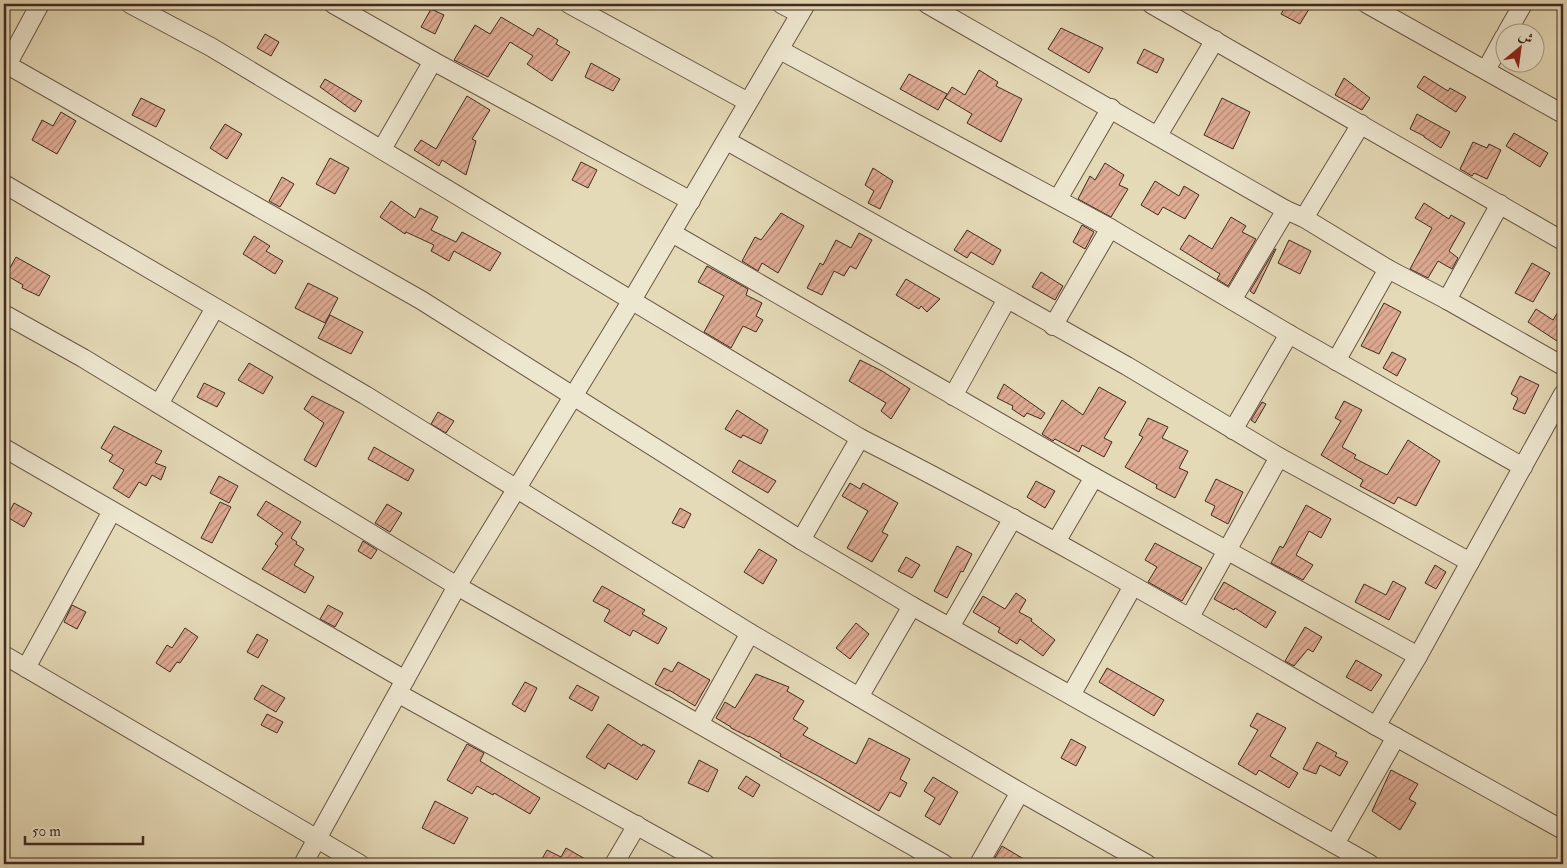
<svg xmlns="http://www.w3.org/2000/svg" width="1567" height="868" font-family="'IM FELL Double Pica',Amiri,serif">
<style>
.building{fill:url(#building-hatch);stroke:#412a21}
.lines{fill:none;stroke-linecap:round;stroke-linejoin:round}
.minor-casing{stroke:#6a5646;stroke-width:20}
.minor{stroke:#eee7d0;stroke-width:18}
</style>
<defs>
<pattern id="building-hatch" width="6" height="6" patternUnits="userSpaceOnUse" patternTransform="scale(1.25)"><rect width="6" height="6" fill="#dfab93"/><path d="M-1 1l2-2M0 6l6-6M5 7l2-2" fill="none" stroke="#b68b78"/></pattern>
</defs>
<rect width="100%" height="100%" fill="#e5dab7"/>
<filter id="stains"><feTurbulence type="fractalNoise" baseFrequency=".004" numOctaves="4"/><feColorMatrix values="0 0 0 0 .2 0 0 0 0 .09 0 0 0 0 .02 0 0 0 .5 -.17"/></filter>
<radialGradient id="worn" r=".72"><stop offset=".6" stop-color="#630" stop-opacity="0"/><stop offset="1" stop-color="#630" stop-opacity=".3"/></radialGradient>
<g class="building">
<polygon points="1287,4 1312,4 1300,24 1281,14"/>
<polygon points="431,9 444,15 435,34 421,27"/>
<polygon points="501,17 533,36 538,28 558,40 556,44 570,52 552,81 527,64 533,56 510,42 488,77 454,60 475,25 490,34"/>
<polygon points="1061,28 1103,48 1089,73 1048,49"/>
<polygon points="265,34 279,42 271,56 257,48"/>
<polygon points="1144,49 1164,59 1157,73 1137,63"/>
<polygon points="591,63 620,79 613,91 585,77"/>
<polygon points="979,70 998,82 996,86 1022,99 1001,142 967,123 972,114 945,98 952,87 965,95"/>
<polygon points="909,74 947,94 938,110 900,89"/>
<polygon points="1424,76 1448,91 1450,88 1466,97 1456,112 1417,87"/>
<polygon points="1344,78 1370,98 1362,110 1335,95"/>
<polygon points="325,79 362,101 355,112 320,87"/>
<polygon points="467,96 490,110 472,139 476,141 466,175 442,160 439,166 414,150 421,140 436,149"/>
<polygon points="141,98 165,110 156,127 132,115"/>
<polygon points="1222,98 1250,112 1233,149 1204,135"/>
<polygon points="61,112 76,121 57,154 32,140 42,120 53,126"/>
<polygon points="1417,114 1450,132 1441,148 1424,137 1424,136 1410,129"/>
<polygon points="225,124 242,134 227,159 210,148"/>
<polygon points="1514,133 1548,153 1540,167 1506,146"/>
<polygon points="1473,142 1487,148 1489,144 1501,150 1487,179 1474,173 1472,176 1460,169"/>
<polygon points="330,158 349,168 335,194 316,184"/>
<polygon points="581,162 597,170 588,188 572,180"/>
<polygon points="1105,163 1124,175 1119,185 1128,189 1111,217 1078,199 1090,176 1095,180"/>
<polygon points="873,168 893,181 880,209 868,203 874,191 865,185"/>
<polygon points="282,177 294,184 280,207 269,201"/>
<polygon points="1155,181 1179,196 1184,186 1199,195 1185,219 1163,207 1158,215 1141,205"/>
<polygon points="391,201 415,218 420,208 438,217 431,230 456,242 462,232 501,253 490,271 454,251 449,261 431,251 434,245 406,232 405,234 380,217"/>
<polygon points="1424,203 1449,219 1451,215 1465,223 1449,251 1458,258 1452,269 1438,261 1428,278 1410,269 1432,228 1415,218"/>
<polygon points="781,213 804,226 778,273 762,263 758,271 742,261 755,237 761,240"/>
<polygon points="1231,217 1246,226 1242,232 1256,239 1228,286 1217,279 1220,274 1180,249 1189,235 1212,249"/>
<polygon points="1082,225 1094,232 1085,249 1073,242"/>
<polygon points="967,230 1001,250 993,265 971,252 967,258 954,250"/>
<polygon points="859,233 872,240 856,269 850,266 844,276 834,271 822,295 807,288 820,263 823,265 836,240 851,248"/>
<polygon points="254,236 270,246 266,251 283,261 275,274 243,254"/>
<polygon points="1289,240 1311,251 1300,274 1278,263"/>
<polygon points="1275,249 1276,249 1254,294 1250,291"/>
<polygon points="16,257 50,276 39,296 22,288 23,285 6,275"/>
<polygon points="1532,263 1550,273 1533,302 1515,293"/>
<polygon points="707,266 748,289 746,295 762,303 756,316 763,320 756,332 743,326 731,348 704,332 724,296 698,282"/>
<polygon points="1041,272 1063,286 1055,300 1032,287"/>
<polygon points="906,279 940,299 927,312 921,306 919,309 896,295"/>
<polygon points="308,283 338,298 325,323 295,308"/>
<polygon points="1384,303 1401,312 1379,354 1361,346"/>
<polygon points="1563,304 1563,345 1528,322 1536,309 1553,320"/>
<polygon points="330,315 363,332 351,354 318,338"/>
<polygon points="1392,352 1406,359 1397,376 1383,368"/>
<polygon points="860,360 882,371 910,389 891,419 881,411 886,403 849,381"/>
<polygon points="249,363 273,377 263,394 238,380"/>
<polygon points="1520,376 1539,385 1525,414 1513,409 1518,398 1511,394"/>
<polygon points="204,383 225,393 217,407 197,397"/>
<polygon points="1004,384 1045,413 1041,419 1027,413 1024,417 1012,409 1013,406 997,398"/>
<polygon points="1099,387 1126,402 1104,438 1112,442 1104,457 1082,445 1079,452 1055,439 1053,441 1042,434 1062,400 1083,415"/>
<polygon points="312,396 344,412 316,467 304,460 324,423 304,409"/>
<polygon points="1344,401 1362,410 1342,447 1356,455 1354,458 1387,475 1408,440 1440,461 1416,506 1398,497 1394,504 1360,486 1363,480 1321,455 1341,421 1335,418"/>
<polygon points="1262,402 1266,404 1255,423 1251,420"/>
<polygon points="737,410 768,430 761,444 743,435 741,438 725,429"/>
<polygon points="438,412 454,421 446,433 431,424"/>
<polygon points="1148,418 1168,427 1162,438 1188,451 1179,468 1188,472 1175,498 1156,488 1157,485 1125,467 1143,437 1139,435"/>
<polygon points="114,426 162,451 155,463 166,467 161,480 152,475 146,486 139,482 129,498 113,488 124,470 109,461 113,455 101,448"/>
<polygon points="374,447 414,470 408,481 368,459"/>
<polygon points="739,460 776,481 768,493 732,472"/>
<polygon points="219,476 238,486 229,503 210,493"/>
<polygon points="1216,479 1243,492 1228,524 1211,515 1215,506 1205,501"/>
<polygon points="1036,481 1055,491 1045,508 1027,497"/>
<polygon points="850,483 860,489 863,483 898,503 882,532 888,535 872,562 847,548 868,511 842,496"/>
<polygon points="266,501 301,522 291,538 297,542 296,544 304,549 294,565 314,577 305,593 262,569 278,546 275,544 283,533 257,515"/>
<polygon points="220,502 231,507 212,543 201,538"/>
<polygon points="14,503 32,513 24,527 7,517"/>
<polygon points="387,504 402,513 390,532 375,523"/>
<polygon points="1306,505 1331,519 1321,538 1309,531 1296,555 1313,565 1303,580 1271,563 1280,546 1283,548"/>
<polygon points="680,508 691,514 684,528 672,523"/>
<polygon points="363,541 377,550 371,559 358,551"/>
<polygon points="1155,543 1202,568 1182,601 1148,582 1157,567 1145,560"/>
<polygon points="957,546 972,554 963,572 961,571 947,598 934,591"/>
<polygon points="759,549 777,560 763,584 744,572"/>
<polygon points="906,557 920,565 912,578 898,571"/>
<polygon points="1435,565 1446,572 1436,589 1425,583"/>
<polygon points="1393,581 1406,588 1389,620 1355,602 1364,584 1386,595"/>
<polygon points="1224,582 1276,612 1266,628 1235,608 1234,610 1214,599"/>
<polygon points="602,586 645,610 642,614 667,628 658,644 633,630 630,636 604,621 610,610 593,601"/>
<polygon points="1016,593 1026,600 1019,612 1032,619 1031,621 1055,640 1043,656 1020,639 1017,644 998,632 1000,628 973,612 983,596 1005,609"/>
<polygon points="72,605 86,612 77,629 64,622"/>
<polygon points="328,605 343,613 335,627 320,619"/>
<polygon points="856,623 869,634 850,659 836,648"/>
<polygon points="1305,627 1322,637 1313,652 1308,649 1294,666 1285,661"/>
<polygon points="185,628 198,637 180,663 177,662 170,672 156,663 167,645 172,648"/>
<polygon points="257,634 268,640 258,658 247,652"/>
<polygon points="1356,660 1382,675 1371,691 1346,677"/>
<polygon points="678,662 710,680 695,706 669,690 668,691 655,684 664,668 672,672"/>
<polygon points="1107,668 1164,700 1154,716 1099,682"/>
<polygon points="756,674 789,687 787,691 804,701 793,719 808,728 803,735 856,764 869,738 910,759 900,779 907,783 900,797 890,792 879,811 820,777 780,756 781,754 749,736 749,737 731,728 731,727 716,718 725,702 735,708"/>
<polygon points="525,682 537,688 525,712 512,704"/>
<polygon points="262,685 285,698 276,712 254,699"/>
<polygon points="577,685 599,697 592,711 569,698"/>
<polygon points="1257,713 1286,728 1270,756 1298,773 1289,788 1259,770 1256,775 1238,764 1258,730 1250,726"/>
<polygon points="267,714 283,722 277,733 261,725"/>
<polygon points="608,724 642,746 643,744 655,751 637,780 608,763 605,769 586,757"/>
<polygon points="1071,739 1086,747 1076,766 1061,758"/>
<polygon points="1317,742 1337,753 1335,756 1348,762 1340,776 1320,765 1316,774 1303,769"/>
<polygon points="467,744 484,753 480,761 540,798 530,814 494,793 493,795 477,786 472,794 447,780"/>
<polygon points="699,760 718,770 708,792 688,783"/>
<polygon points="1391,770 1418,784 1409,799 1416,803 1400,830 1372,811"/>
<polygon points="746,776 760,785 753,797 738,788"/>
<polygon points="933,777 958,792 940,825 925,816 935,798 924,791"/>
<polygon points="435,801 468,818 454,844 422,828"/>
<polygon points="1002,846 1032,864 991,864"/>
<polygon points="566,848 594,864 539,864 547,850 561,857"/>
</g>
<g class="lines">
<defs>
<g id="minor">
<path d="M130,4L211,47L860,438C1036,527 1206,627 1376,726L1418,656L1563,394"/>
<polyline points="333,4 433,61 691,201"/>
<polyline points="569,4 748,102"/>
<polyline points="781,4 800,14"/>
<polyline points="927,4 1286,210 1304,218 1388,269 1447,300 1563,366"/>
<polyline points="1151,4 1563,241"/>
<polyline points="1367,4 1563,114"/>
<polyline points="1507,32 1523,4"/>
<polyline points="780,50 1110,228 1289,334 1523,467"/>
<polyline points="4,63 421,300 801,540 912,606 1370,864"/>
<polyline points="7,65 40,4"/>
<polyline points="1486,70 1504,37"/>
<polyline points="1158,135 1215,40"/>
<polyline points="727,141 1127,366 1279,457 1470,562"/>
<polyline points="382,149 433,61"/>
<polyline points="4,184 365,395 750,633 1020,792 1147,864"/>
<polyline points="1058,199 1111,108"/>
<polyline points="1304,218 1361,124"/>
<polyline points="672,233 1094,477 1418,656"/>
<polyline points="1232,300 1286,210"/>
<polyline points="1447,300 1500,204"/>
<polyline points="4,314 83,358 457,586 944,864"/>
<polyline points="1053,326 1110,228"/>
<polyline points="1336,361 1388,269"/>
<polyline points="953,396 1007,299"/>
<polyline points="159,404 215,308"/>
<polyline points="1233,430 1289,334"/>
<polyline points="4,448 405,680"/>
<polyline points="801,540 860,438"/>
<polyline points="1056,542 1094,477"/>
<polyline points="1190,617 1279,457"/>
<polyline points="950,627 1013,518"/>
<polyline points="4,655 360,864"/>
<polyline points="26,668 112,511"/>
<polyline points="399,694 706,864"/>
<polyline points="1071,695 1133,586"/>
<polyline points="859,697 912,606"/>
<polyline points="699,724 750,633"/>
<polyline points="1376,726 1563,830"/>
<polyline points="1335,844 1396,737"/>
<polyline points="303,864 457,586 632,300 806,4"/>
<polyline points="614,864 637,825"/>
<polyline points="979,864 1020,792"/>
</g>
</defs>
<use href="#minor" class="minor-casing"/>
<use href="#minor" class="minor"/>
</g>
<rect width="1567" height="868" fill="none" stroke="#e5dab7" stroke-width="20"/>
<rect x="5" y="5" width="1557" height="858" fill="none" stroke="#412a21" stroke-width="2.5"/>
<rect x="10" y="10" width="1547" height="848" fill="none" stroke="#412a21"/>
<g transform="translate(1520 48) rotate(29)"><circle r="24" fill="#eee7d0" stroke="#a99b8a"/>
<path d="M0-4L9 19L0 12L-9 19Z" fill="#8f2418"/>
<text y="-8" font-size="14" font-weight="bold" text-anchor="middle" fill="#412a21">ش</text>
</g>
<path d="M25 836v8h118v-8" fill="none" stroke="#412a21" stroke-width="2.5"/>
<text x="32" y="836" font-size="15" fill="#412a21" stroke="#eee7d0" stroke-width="4" paint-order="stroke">50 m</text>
<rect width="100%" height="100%" filter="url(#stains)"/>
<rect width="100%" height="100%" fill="url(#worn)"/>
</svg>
